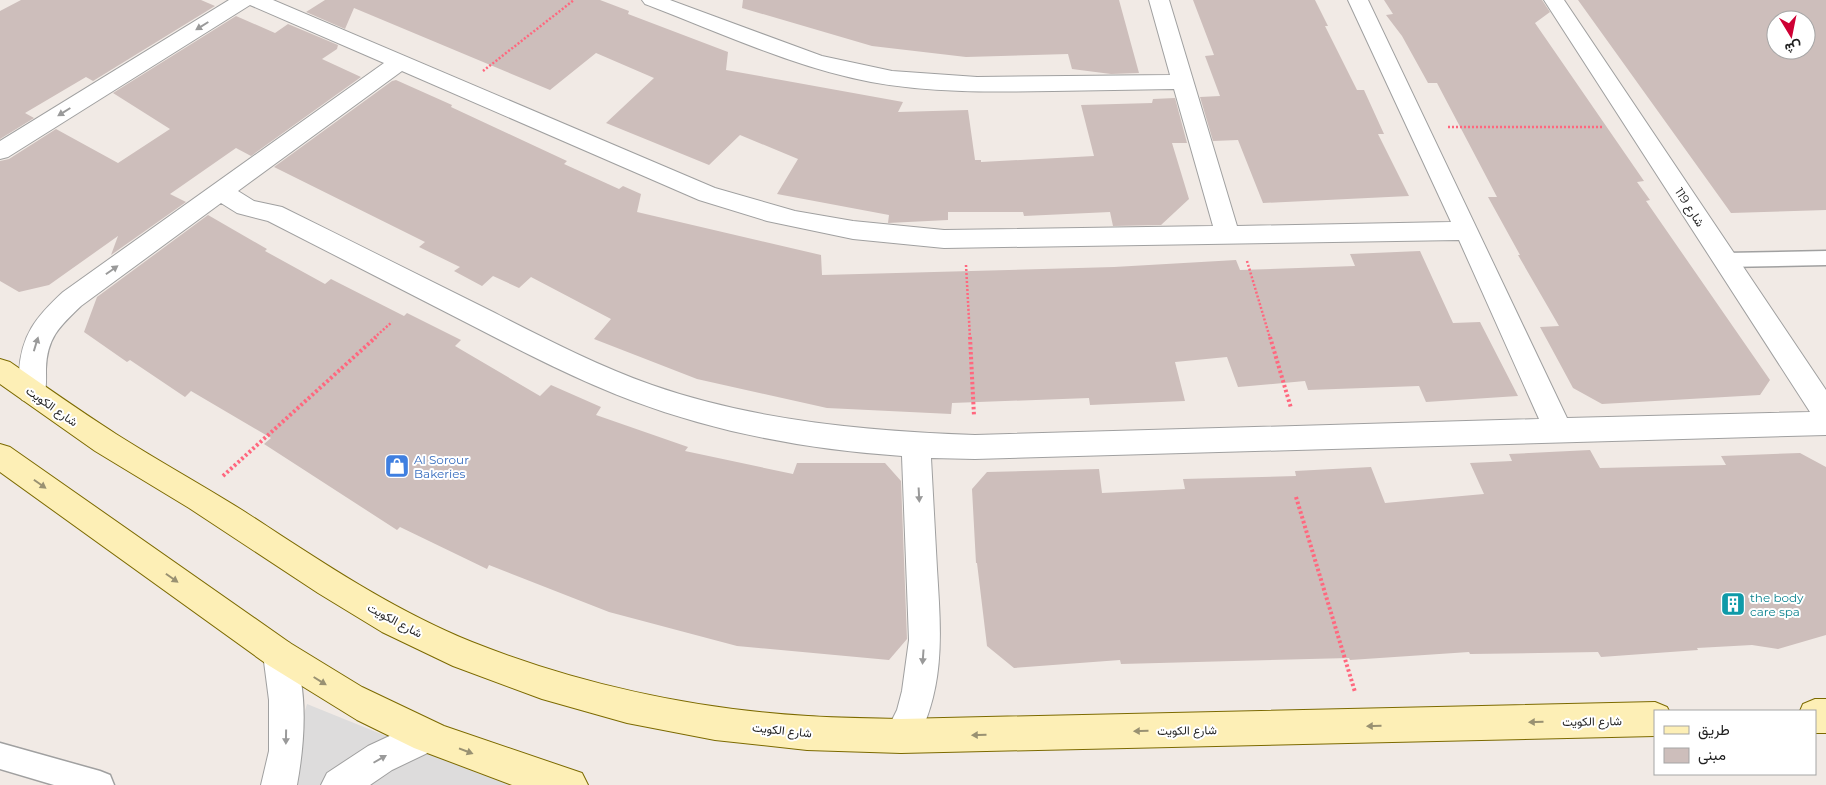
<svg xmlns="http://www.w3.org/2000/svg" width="1826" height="785" font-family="Montserrat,Vazirmatn,sans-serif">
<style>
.residential{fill:#dddcdc}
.building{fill:#cdbebb;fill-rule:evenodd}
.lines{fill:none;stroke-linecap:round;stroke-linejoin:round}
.lane-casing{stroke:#a0a0a0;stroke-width:3}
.street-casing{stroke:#a0a0a0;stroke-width:2}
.secondary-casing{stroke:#7c6a00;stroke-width:2}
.path-far1{stroke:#ff677e;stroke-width:2.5;stroke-dasharray:2 2;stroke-linecap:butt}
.path{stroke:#ff677e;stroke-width:4;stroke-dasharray:2.5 2.5;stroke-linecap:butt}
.lane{fill:#fff;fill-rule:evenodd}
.street{fill:#fff;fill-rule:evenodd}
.secondary{fill:#fdefb6;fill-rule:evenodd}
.oneway{fill:#9a9a9a}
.oneway2{fill:#999172}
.labels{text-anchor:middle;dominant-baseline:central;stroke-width:4;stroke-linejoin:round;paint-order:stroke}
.street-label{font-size:12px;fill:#1f1f1f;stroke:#fff}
.shop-label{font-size:12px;fill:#366cbe;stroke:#fff;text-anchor:start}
.culture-label{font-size:12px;fill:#0d838f;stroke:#fff;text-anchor:start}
</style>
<rect width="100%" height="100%" fill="#f1eae5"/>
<polygon class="residential" points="307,704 480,774 529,785 282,785"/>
<g class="building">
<polygon points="21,0 201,0 215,6 93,81 86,77 25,113 34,118 0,139 0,11"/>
<polygon points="325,0 600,0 629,11 628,14 728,52 726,70 903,102 898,112 968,110 975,160 981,160 981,162 1094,156 1081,105 1152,103 1153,99 1175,98 1187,143 1172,143 1189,199 1161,225 1113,226 1110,212 1024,216 1023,212 948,212 948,220 888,223 889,215 777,194 798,159 740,135 709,165 606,123 654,78 596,53 550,90 354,8 345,29 306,12"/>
<polygon points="743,0 1119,0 1139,73 1111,74 1072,69 1068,54 966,57 872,46 742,8"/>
<polygon points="1193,0 1315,0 1328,26 1325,26 1357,90 1364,90 1384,134 1378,134 1409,196 1263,203 1238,140 1213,141 1200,97 1220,96 1205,56 1214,55"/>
<polygon points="1384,0 1542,0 1550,12 1535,23 1644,181 1637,182 1650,200 1646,201 1770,380 1760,395 1602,404 1573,388 1540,327 1559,326 1518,255 1520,255 1488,197 1497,197 1437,83 1428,83 1402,36 1386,15 1393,14"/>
<path d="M1578,0H1826V210L1731,213ZM1776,20H1806V50H1776Z"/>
<polygon points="236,16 275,33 288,24 338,45 337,49 322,59 361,77 251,156 236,148 170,194 186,202 111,255 118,236 49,285 19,292 0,281 0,161 9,159 56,129 118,163 170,129 113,93"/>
<polygon points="396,80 452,105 451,107 567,161 564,164 619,189 623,186 641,194 637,212 821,255 822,275 1114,267 1236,260 1240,270 1355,266 1350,254 1420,251 1453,323 1480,322 1518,396 1426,402 1419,386 1308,390 1305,381 1238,387 1227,357 1175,362 1185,401 1090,405 1089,398 952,403 951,414 827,408 697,379 594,339 611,319 531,277 519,288 493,276 482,286 454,271 460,267 419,247 425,242 274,167 392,81"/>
<polygon points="208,215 267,249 265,251 325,284 331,279 404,316 407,313 461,340 455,346 540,396 551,385 601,407 596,415 688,447 685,451 793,474 797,463 885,463 901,481 907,639 889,660 737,646 609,612 489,565 487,569 400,527 397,530 264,444 271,438 191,391 185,397 130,360 127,362 84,332 97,297"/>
<polygon points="1590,450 1600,468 1726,465 1721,456 1800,453 1826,467 1826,635 1778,649 1752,645 1697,648 1698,650 1601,657 1598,652 1470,654 1469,652 1350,660 1349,658 1121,664 1120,660 1014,668 987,646 977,563 976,563 972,489 987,472 1099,469 1102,493 1185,489 1183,479 1296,476 1295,471 1371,467 1385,503 1484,494 1470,463 1512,461 1509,454"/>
</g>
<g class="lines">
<defs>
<g id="lane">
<polygon points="1826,251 1826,265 1725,267 1718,265 1715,260 1718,255 1725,253"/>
<polygon points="0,743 100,771 110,775 114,785 54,785 0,769"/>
</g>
<g id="street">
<path d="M229,0H273L715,188L795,211L853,221L944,230L1213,226L1174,89C1134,90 1093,90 1053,91C992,92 931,93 871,82C792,67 719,32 645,4L642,0H670L822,56L892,71L977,77L1170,75L1149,0H1169L1237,226L1451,222L1348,0H1368L1567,418L1810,412L1544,0H1564L1826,390V435L975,459L931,458C933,495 935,532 937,569C941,634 946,689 913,748L901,753L889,748L884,736L897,710L902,691L909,640L902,456C811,450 718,433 633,401C577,380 525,353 473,326C405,291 336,256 268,221L237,213L221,203L81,306C59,327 47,338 46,369C46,380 47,390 42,400L32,403L22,400C18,391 18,383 19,373C21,335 36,317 63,292L384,63L250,5L8,157L0,159V141ZM402,71L699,200L767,221L853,239L944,248L1459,240L1539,419L975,435C866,431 755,421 652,385C596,365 544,338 491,311C421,276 351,241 282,207L254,201L238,191Z"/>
<path d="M279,638L290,643C309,685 305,741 297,785H261L269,751V700L263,654L268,643Z"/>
<polygon points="426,719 438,724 443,736 438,748 392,770 370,785 321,785 327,773 368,746"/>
</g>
<g id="secondary">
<path d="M0,359L10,362C45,386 80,411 116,434C157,460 200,484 242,510C316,558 390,609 472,642C578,684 694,709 808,716C839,718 870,718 901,719L1655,702L1667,707L1669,711H1655V736L901,753L807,750L715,740L627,723L542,699L453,666L382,632L318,593L189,508L95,451L0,384Z"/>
<polygon points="0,444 10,447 290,643 362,687 444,726 582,773 588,785 512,785 414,748 357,720 268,665 0,472"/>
<polygon points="1815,699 1826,699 1826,733 1815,733 1815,711 1800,711 1803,704"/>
</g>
</defs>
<use href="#lane" class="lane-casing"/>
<use href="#street" class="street-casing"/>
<use href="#secondary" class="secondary-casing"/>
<g class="path-far1">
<polyline points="483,71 574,0"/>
<polyline points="1448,127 1604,127"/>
<polyline points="1247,261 1270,338"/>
<polyline points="966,265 970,338"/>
<polyline points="374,338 392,322"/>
</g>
<g class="path">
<polyline points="970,337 974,416"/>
<polyline points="1270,337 1291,408"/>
<polyline points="223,476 376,337"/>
<polyline points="1296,497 1355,692"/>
</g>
<use href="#lane" class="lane"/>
<use href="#street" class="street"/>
<use href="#secondary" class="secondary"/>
</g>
<defs><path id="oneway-solid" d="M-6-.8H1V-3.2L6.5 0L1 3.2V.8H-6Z" transform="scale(1.25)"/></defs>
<g class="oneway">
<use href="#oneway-solid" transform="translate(202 26) rotate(148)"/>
<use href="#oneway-solid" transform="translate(64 112) rotate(148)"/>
<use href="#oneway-solid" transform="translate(112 270) rotate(-35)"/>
<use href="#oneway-solid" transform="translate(36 344) rotate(-73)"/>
<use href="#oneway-solid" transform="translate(919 495) rotate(87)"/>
<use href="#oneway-solid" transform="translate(923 657) rotate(94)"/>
<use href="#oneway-solid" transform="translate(286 737) rotate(91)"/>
<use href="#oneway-solid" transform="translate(380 759) rotate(-30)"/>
</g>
<g class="oneway2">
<use href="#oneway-solid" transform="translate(40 484) rotate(35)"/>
<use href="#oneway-solid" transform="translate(172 578) rotate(35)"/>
<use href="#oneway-solid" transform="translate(320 681) rotate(32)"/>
<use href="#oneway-solid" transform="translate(1536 722) rotate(179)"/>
<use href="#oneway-solid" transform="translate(1374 726) rotate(179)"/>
<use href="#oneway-solid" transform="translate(1141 731) rotate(179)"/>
<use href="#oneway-solid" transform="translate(979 735) rotate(179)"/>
<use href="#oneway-solid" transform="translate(466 751) rotate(21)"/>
</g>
<defs>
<symbol id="shop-square" viewBox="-11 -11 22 22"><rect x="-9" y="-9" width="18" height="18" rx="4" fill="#3f7fe0" stroke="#fff"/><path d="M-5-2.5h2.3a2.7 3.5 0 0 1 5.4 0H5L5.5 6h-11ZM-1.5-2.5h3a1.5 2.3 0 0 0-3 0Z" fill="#fff"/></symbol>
<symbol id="building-square" viewBox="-11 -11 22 22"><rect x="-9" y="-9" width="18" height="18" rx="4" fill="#0f9aa8" stroke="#fff"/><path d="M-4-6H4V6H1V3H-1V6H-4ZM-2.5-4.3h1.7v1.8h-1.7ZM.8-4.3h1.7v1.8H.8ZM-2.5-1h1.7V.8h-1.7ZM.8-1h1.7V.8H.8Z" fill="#fff"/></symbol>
</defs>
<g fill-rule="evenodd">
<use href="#shop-square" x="383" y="452" width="28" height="28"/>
<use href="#building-square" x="1719" y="590" width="28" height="28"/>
</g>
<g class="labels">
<g class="street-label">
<text transform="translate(1690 207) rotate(57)">شارع 119</text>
<text transform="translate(52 406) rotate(35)">شارع الكويت</text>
<text transform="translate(395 620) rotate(28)">شارع الكويت</text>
<text transform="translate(1592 721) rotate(-1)">شارع الكويت</text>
<text transform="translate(782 730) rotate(6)">شارع الكويت</text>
<text transform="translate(1187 730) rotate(-1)">شارع الكويت</text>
</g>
<g class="shop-label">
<text x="414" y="459">Al Sorour<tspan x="414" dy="14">Bakeries</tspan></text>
</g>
<g class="culture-label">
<text x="1750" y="597">the body<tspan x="1750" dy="14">care spa</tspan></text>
</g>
</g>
<rect x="1654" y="710" width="162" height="65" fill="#ffffff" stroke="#a5a5a5"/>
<rect x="1664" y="726" width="25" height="8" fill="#fdefb6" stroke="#a5a5a5"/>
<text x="1698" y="735" font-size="15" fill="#1f1f1f">طريق</text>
<rect x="1664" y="748" width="25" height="15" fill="#cdbebb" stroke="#a5a5a5"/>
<text x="1698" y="760" font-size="15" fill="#1f1f1f">مبنى</text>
<g transform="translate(1791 35) rotate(170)"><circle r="24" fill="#ffffff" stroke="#a5a5a5"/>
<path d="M0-4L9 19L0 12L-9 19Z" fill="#ce0034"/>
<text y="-8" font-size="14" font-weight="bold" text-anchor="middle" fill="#1f1f1f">ش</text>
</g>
</svg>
